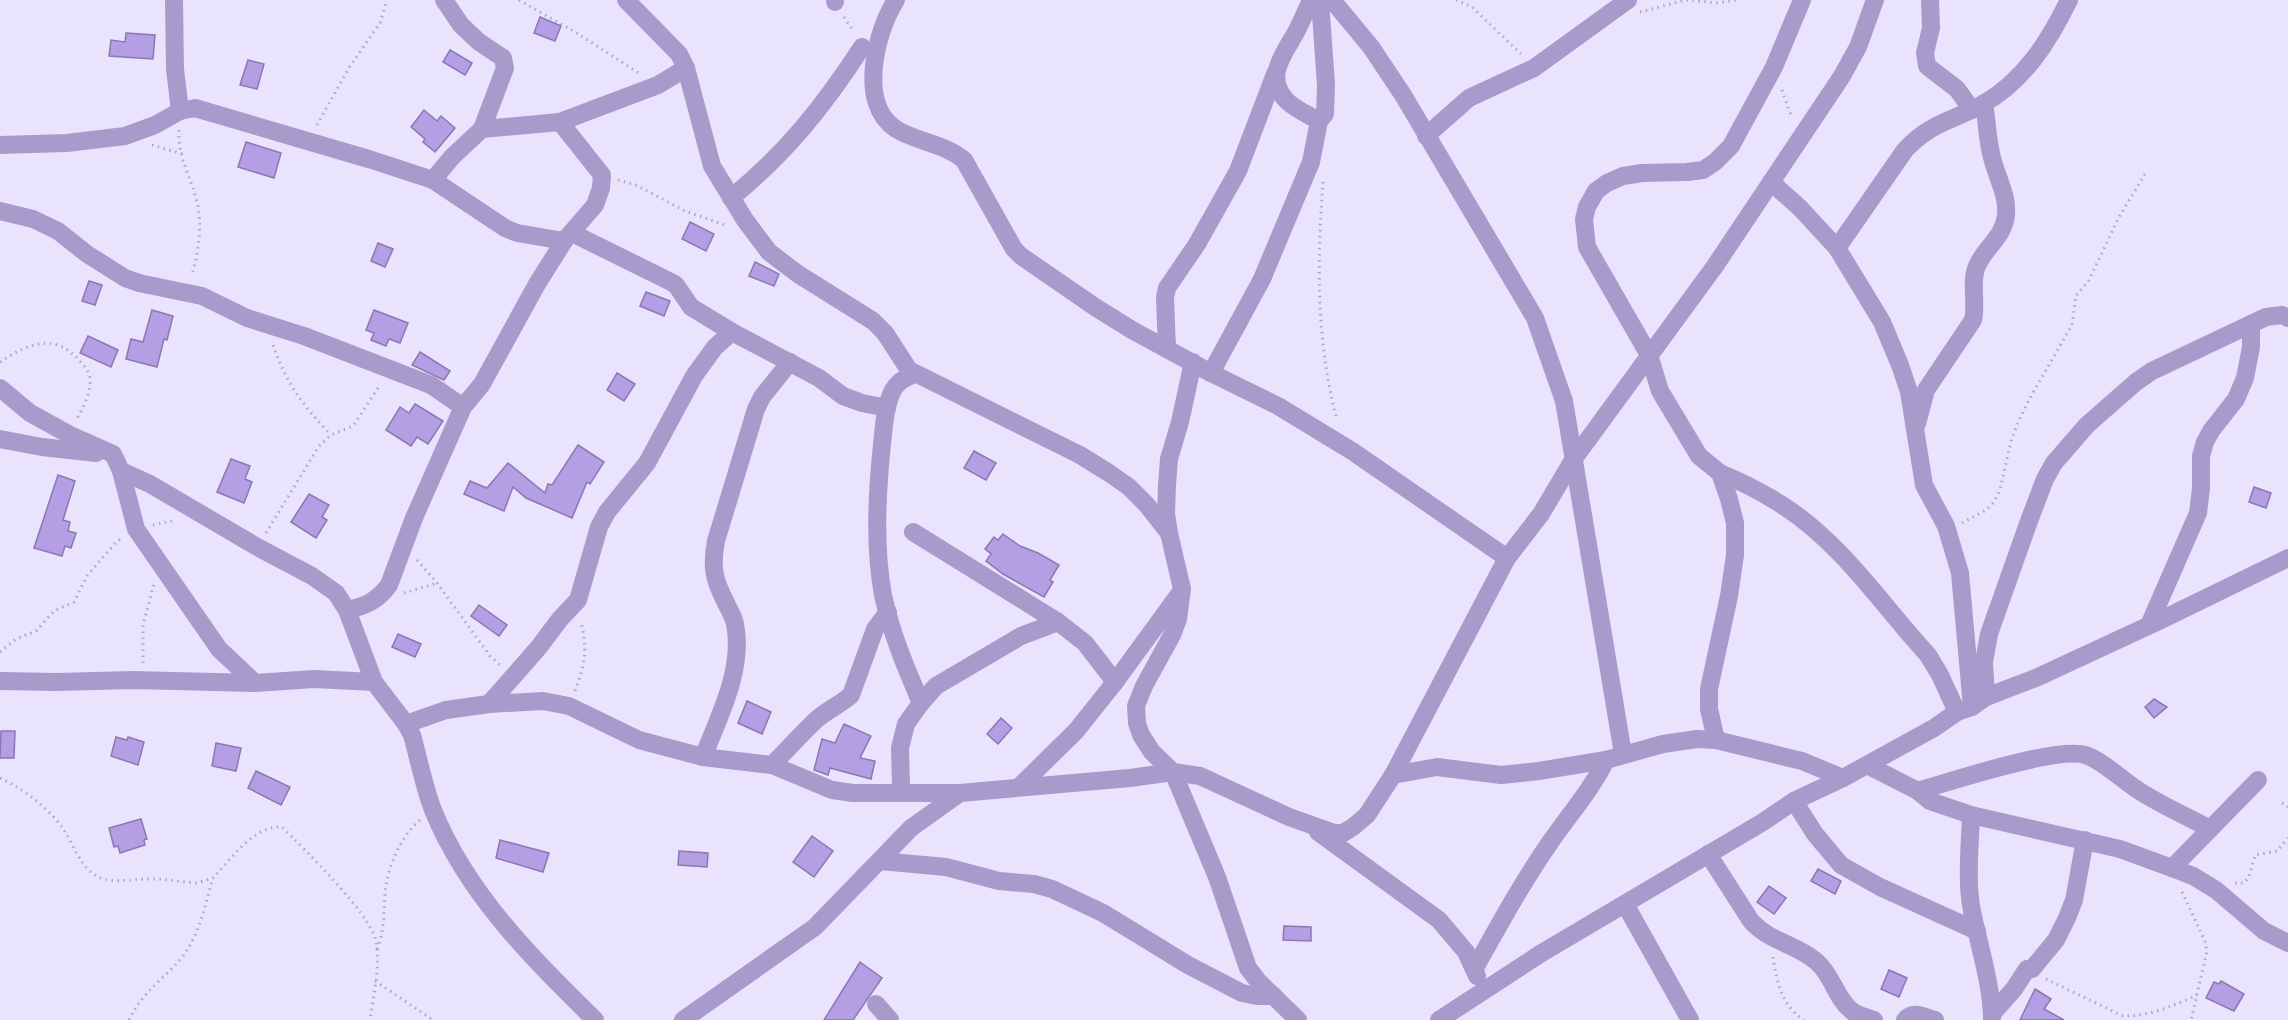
<svg xmlns="http://www.w3.org/2000/svg" width="2288" height="1020" font-family="Bitter,serif">
<style>
.building{fill:#b49ee4;stroke:#8b78b3;stroke-width:1.5}
.lines{fill:none;stroke-linecap:round;stroke-linejoin:round}
.path{stroke:#aea7c0;stroke-width:3;stroke-dasharray:1.5 4.5;stroke-linecap:butt}
.minor{stroke:#a99acc;stroke-width:18}
</style>
<rect width="100%" height="100%" fill="#eae3fd"/>
<g class="building">
<polygon points="540,17 561,26 555,41 534,33"/>
<polygon points="126,33 155,35 153,59 109,56 111,40 125,42"/>
<polygon points="450,50 472,63 465,75 443,62"/>
<polygon points="248,60 264,64 257,89 240,85"/>
<polygon points="424,110 437,121 441,116 455,128 435,152 423,142 425,139 411,127"/>
<polygon points="246,142 281,153 274,178 238,167"/>
<polygon points="690,222 714,234 706,251 682,239"/>
<polygon points="378,243 393,249 385,267 371,261"/>
<polygon points="755,262 779,274 774,286 749,276"/>
<polygon points="89,281 102,285 95,305 82,301"/>
<polygon points="646,292 670,301 664,316 640,306"/>
<polygon points="152,310 173,316 167,340 164,339 157,367 126,359 131,339 143,342"/>
<polygon points="374,310 408,323 400,343 389,339 386,346 371,340 374,333 366,330"/>
<polygon points="88,336 118,350 111,367 80,353"/>
<polygon points="420,352 450,371 444,380 412,365"/>
<polygon points="617,373 635,384 624,401 607,390"/>
<polygon points="415,404 443,421 428,444 417,437 411,446 386,430 400,407 409,413"/>
<polygon points="578,445 604,462 590,484 587,482 572,518 526,498 513,487 504,511 464,494 470,481 487,488 508,463 545,493 548,484 552,485"/>
<polygon points="974,451 996,463 986,480 964,468"/>
<polygon points="231,459 250,466 245,479 252,482 244,503 217,492"/>
<polygon points="58,475 75,481 63,520 70,522 68,531 76,533 71,548 65,546 62,556 34,548"/>
<polygon points="2254,487 2271,493 2266,508 2249,502"/>
<polygon points="309,494 329,505 322,517 327,520 316,538 291,522"/>
<polygon points="1003,534 1020,546 1038,553 1059,565 1050,580 1053,582 1044,597 1003,574 986,561 991,554 985,549 994,537 998,540"/>
<polygon points="479,605 507,625 499,636 471,616"/>
<polygon points="398,634 421,644 415,657 392,647"/>
<polygon points="2154,699 2167,707 2154,718 2145,707"/>
<polygon points="747,701 771,712 762,734 738,723"/>
<polygon points="1001,718 1012,728 998,744 987,734"/>
<polygon points="844,724 871,736 860,758 875,761 871,779 830,768 828,775 814,770 822,739 835,743"/>
<polygon points="1,731 15,731 14,758 0,758"/>
<polygon points="116,737 127,740 128,737 144,742 138,765 111,756"/>
<polygon points="216,743 241,748 236,771 212,766"/>
<polygon points="256,771 290,787 281,805 248,788"/>
<polygon points="141,819 147,839 144,840 145,845 120,853 118,846 114,847 109,828"/>
<polygon points="812,836 833,851 814,877 793,862"/>
<polygon points="500,840 549,853 543,872 496,858"/>
<polygon points="679,851 708,853 707,867 678,865"/>
<polygon points="1818,869 1841,881 1835,894 1811,881"/>
<polygon points="1769,886 1786,898 1774,914 1757,902"/>
<polygon points="1284,926 1311,927 1311,941 1283,940"/>
<polygon points="860,962 882,978 853,1020 824,1020"/>
<polygon points="1889,970 1907,978 1899,997 1881,989"/>
<polygon points="2221,981 2244,994 2234,1011 2206,998 2214,982 2219,984"/>
<polygon points="2035,989 2051,999 2044,1009 2064,1020 2020,1020"/>
</g>
<g class="lines">
<g class="path">
<polyline points="519,0 575,32 639,73"/>
<polyline points="1456,0 1472,7 1521,54"/>
<polyline points="1640,12 1686,0 1718,3 1737,0"/>
<polyline points="844,17 854,32"/>
<polyline points="1782,90 1792,118"/>
<polyline points="317,125 350,66 380,23 387,0"/>
<path d="M179,130C177,157 193,181 198,206C202,230 198,253 192,275"/>
<polyline points="152,145 183,154"/>
<polyline points="618,180 636,185 685,211 728,226"/>
<path d="M1323,182C1317,261 1316,342 1337,420"/>
<path d="M273,345C287,385 302,404 331,435"/>
<path d="M0,362C27,344 54,332 79,360C84,366 90,371 90,380C91,393 83,407 77,419"/>
<polyline points="1962,523 1986,510 1994,502 2000,490 2011,441 2018,422 2031,396 2072,325 2076,296 2089,280 2119,217 2145,174"/>
<polyline points="153,525 176,520"/>
<polyline points="266,533 319,446 331,435 353,426 380,385"/>
<polyline points="417,560 437,583 490,656 500,665"/>
<polyline points="404,593 437,583"/>
<polyline points="0,652 16,639 36,631 54,611 74,602 87,576 116,542 123,538"/>
<polyline points="143,663 143,625 154,584"/>
<path d="M575,691C585,664 588,650 581,622"/>
<path d="M0,778C23,789 42,803 59,823C73,840 80,873 104,879C118,883 132,879 146,879C163,878 180,882 197,883L213,878C231,859 254,825 282,827C304,849 370,913 376,941C381,966 373,996 370,1020"/>
<polyline points="2282,803 2288,807"/>
<polyline points="2235,883 2244,883 2249,877 2255,855 2277,851 2288,838"/>
<polyline points="2182,892 2205,941 2207,951 2191,1020"/>
<path d="M377,949C386,928 383,907 386,885C390,862 402,835 420,820"/>
<path d="M1773,957C1777,982 1781,1005 1804,1020"/>
<path d="M2046,979L2123,1016C2147,1017 2176,1005 2197,995"/>
<polyline points="375,981 433,1020"/>
<path d="M129,1020C143,990 164,980 183,956C200,933 205,905 213,878"/>
</g>
<g class="minor">
<polyline points="174,0 175,69 180,111"/>
<polyline points="444,0 461,25 479,42 503,58 505,68 482,129"/>
<polyline points="626,0 679,54 686,68 712,166 745,220 769,252 798,274 873,321 885,333 909,370 1080,455 1109,473 1129,487 1146,504 1169,533"/>
<path d="M896,0C876,31 857,104 896,129C917,142 943,143 964,160L1014,249L1021,256L1095,307L1132,330L1211,373L1278,406L1352,451L1507,558"/>
<path d="M1311,0C1306,11 1301,23 1295,34C1283,55 1264,78 1287,101C1295,109 1309,115 1319,121"/>
<polyline points="1332,0 1371,47 1403,95 1535,318 1564,401 1623,754"/>
<polyline points="1930,0 1931,28 1925,53 1927,66 1957,89 1972,110"/>
<polyline points="835,2 835,0"/>
<polyline points="1426,136 1469,98 1534,68 1628,0"/>
<polyline points="0,145 67,143 125,136 155,125 180,111 195,108 372,160 433,180 505,228 517,233 564,241"/>
<polyline points="433,180 452,157 482,129 560,122 658,85 686,68"/>
<polyline points="1771,182 1800,208 1837,248 1882,322 1900,365 1909,392 1924,485 1946,526 1960,573 1972,707"/>
<path d="M731,198C786,153 823,107 862,47"/>
<polyline points="0,211 33,219 58,231 87,254 125,278 139,283 202,296 247,318 304,336 431,385 463,407"/>
<polyline points="572,233 671,282 676,285 691,307 732,332 819,378 843,396 862,403 887,408"/>
<path d="M1837,248L1905,150C1931,122 1951,122 1983,104C2024,81 2049,41 2069,0"/>
<polyline points="1167,349 1165,297 1167,288 1197,244 1238,171 1275,74"/>
<polyline points="1193,362 1180,422 1169,459 1167,485 1166,514 1169,533 1182,589 1178,619 1172,635 1144,686 1136,706 1137,723 1141,735 1152,752 1173,772 1217,877 1248,968 1258,981 1298,1020"/>
<polyline points="1211,373 1262,279 1311,162 1319,121 1325,114 1326,85 1320,0"/>
<path d="M915,374C906,377 898,381 893,390C885,406 884,426 882,444C877,493 874,546 883,595C891,633 906,668 921,703"/>
<path d="M0,388L30,413L70,435L113,454L121,471L150,484L259,548L312,576L336,593L347,610L374,682L406,724L412,735C419,760 424,787 433,810C467,894 532,958 595,1020"/>
<path d="M1917,424L1926,390L1973,320C1977,303 1970,281 1977,266C1985,247 2004,237 2006,215C2008,193 1995,175 1991,153C1987,137 1987,120 1984,103"/>
<polyline points="0,439 42,447 96,453"/>
<polyline points="121,471 136,529 219,649 255,683"/>
<path d="M1720,473C1742,482 1764,493 1785,507C1842,544 1882,605 1928,655L1940,675L1957,712"/>
<polyline points="913,532 1058,622 1085,643 1115,682"/>
<path d="M347,610C366,606 377,601 389,585L414,518L463,407L482,384L537,284L564,241L595,205L601,188L602,175L560,122"/>
<polyline points="2149,625 2198,513 2201,488 2201,456 2205,442 2211,431 2236,399 2245,378 2251,347 2251,324"/>
<polyline points="0,681 56,682 134,680 255,683 314,679 374,682"/>
<polyline points="1986,697 1984,662 1989,634 2029,521 2045,479 2054,463 2087,425 2136,382 2152,371 2266,317 2282,315 2288,318"/>
<polyline points="489,704 539,647 560,619 578,600 599,527 607,512 647,463 694,376 715,347 732,332"/>
<polyline points="406,724 446,710 489,704 543,701 569,706 639,740 703,757 772,765 832,790 853,793 960,793 1130,778 1173,772 1200,776 1289,817 1334,833 1343,833 1353,827 1367,815 1393,775 1437,767 1501,775 1539,771 1606,760 1663,744 1697,739 1716,740 1802,761 1843,778"/>
<polyline points="1716,740 1709,709 1709,689 1729,596 1735,555 1735,523 1729,499 1720,473 1699,456 1660,391 1649,355 1587,247 1584,219 1587,207 1596,191 1607,183 1623,176 1642,173 1687,172 1703,170 1715,162 1731,146 1774,67 1802,0"/>
<path d="M703,757C719,717 744,669 735,624C734,617 729,610 726,603C714,580 711,567 716,541L756,409L762,397L790,362"/>
<path d="M772,765C787,750 801,734 816,720C827,710 840,705 851,695L875,629L888,612"/>
<path d="M1867,765L1918,791L1930,801L1971,815C1970,845 1966,882 1972,911C1979,946 1992,985 1992,1020"/>
<polyline points="1393,775 1507,558 1541,514 1573,460 1715,266 1842,76 1858,47 1875,0"/>
<polyline points="1019,787 1076,731 1115,682 1180,593"/>
<path d="M1918,791C1949,782 2062,744 2088,756C2106,763 2124,782 2141,792C2163,806 2188,817 2210,829"/>
<polyline points="905,792 901,786 900,748 906,724 921,703 936,686 1021,636 1058,622"/>
<polyline points="1794,801 1815,834 1841,865 1880,887 1977,931"/>
<polyline points="1971,815 2120,849 2172,868 2193,876 2216,890 2264,931 2288,943"/>
<polyline points="1318,832 1439,920 1466,952 1477,976"/>
<path d="M1708,854L1751,921C1771,943 1795,943 1817,962C1833,976 1836,999 1852,1011C1858,1016 1867,1017 1874,1020"/>
<polyline points="880,861 946,867 999,881 1034,884 1052,889 1103,913 1188,965 1242,993 1257,996 1274,996"/>
<polyline points="2172,868 2258,780"/>
<polyline points="1625,904 1690,1020"/>
<path d="M1475,968C1499,925 1523,881 1551,841C1570,814 1591,790 1606,760"/>
<polyline points="876,1004 890,1020"/>
<polyline points="1992,1014 2014,989 2027,969 2032,969 2056,940 2067,918 2074,900 2085,840"/>
<polyline points="683,1020 815,927 911,828 960,793"/>
<polyline points="1439,1020 1540,954 1763,822 1794,801 1843,778 1934,728 1957,712 1972,707 1986,697 2038,677 2163,619 2288,558"/>
<path d="M1905,1020C1913,1010 1924,1017 1935,1020"/>
</g>
</g>
</svg>
